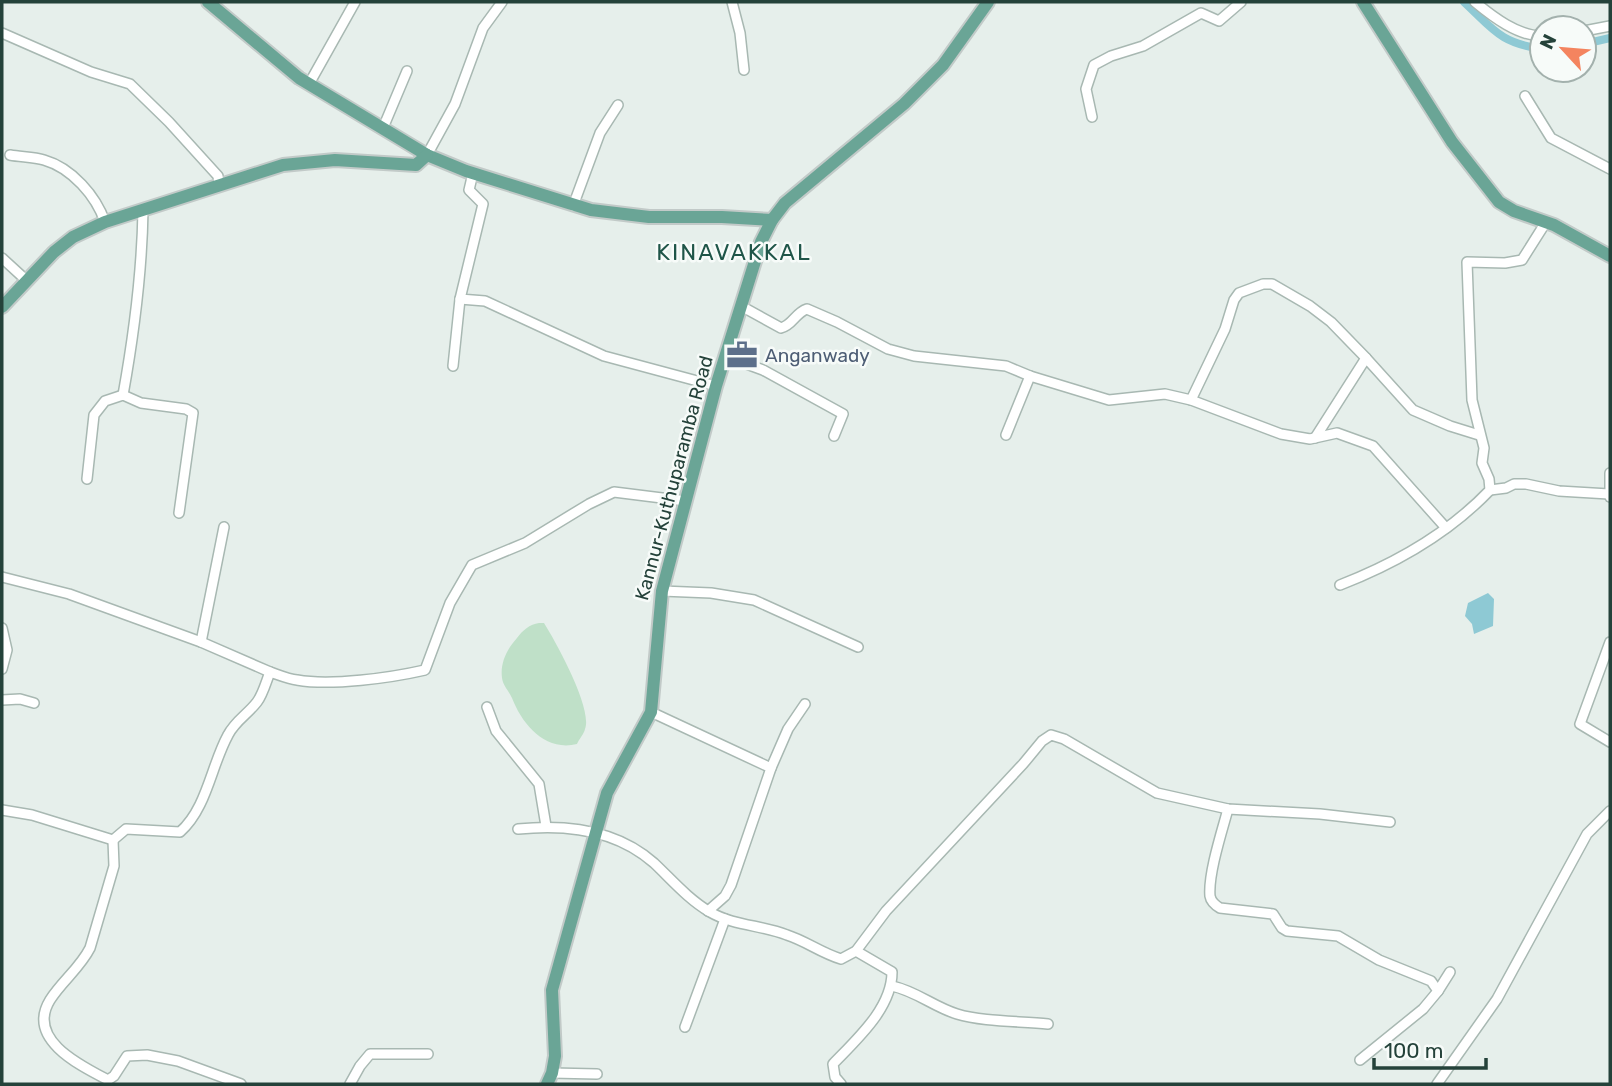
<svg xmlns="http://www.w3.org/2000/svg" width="1612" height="1086" font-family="Rubik,sans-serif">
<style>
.green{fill:#bfe0c8}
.water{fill:#8ec9d4}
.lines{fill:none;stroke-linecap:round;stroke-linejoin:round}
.canal{stroke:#8ec9d4;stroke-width:8}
.minor-casing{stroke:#a8b8b2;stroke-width:12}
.major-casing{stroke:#c2cac8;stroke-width:16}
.minor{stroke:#fff;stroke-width:9}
.major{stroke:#6aa596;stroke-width:12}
.labels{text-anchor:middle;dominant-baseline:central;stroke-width:5;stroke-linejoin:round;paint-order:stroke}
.service-label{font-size:19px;fill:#4e5e75;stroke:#f7fbf9;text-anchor:start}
.street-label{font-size:19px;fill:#24423a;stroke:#f7fbf9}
.quarter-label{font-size:23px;letter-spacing:2px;fill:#1f5548;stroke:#f7fbf9}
</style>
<rect width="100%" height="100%" fill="#e6efeb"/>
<path class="green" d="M539,623H544C556,642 593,709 585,729C584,734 579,739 577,744C545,752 522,724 512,698C509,691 503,686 502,678C500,663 507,649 517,638C522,631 530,624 539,623Z"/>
<polygon class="water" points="1488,593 1494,599 1493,626 1474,634 1472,624 1465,616 1468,603"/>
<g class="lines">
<g class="canal">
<path d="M1464,2C1494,30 1500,43 1542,49"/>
<polyline points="1584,44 1610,38"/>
</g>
<defs>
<g id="minor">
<polyline points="732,2 740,33 744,70"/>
<path d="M1475,2C1493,17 1518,36 1542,36"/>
<polyline points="1584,31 1610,26"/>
<polyline points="2,33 91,72 130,84 169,122 218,176 219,184"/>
<polyline points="309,84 355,2"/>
<polyline points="1525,96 1551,138 1610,169"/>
<polyline points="1092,117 1086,89 1094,65 1111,56 1143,46 1201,13 1219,21 1241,2"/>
<polyline points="383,128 407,71"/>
<path d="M10,155C21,157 34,157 44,160C72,168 96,196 105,222"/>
<polyline points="427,155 455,104 483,28 502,2"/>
<polyline points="473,173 469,190 483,204 460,299 485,301 604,356 716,386"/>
<polyline points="573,206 600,133 618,105"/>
<polyline points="2,258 26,280"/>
<path d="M741,306L781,328C793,325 795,313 807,309L837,322L888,349L914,356L1006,366L1030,376L1109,400L1165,394L1191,400L1281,434L1310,439L1337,433L1373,446L1446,528"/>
<polyline points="725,356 763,370 843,414 834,436"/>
<polyline points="453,366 460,299"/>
<path d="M123,395C134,334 142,273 143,210"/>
<polyline points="1191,400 1225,329 1234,300 1239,293 1263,284 1272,284 1310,306 1331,322 1366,358"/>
<polyline points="1006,435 1030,376"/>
<polyline points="1315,438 1366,358 1413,410 1450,426 1479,435"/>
<polyline points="1610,473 1610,497"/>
<polyline points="87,479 94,415 105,401 123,395 141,403 186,409 193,413 179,513"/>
<polyline points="1490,490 1506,488 1514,484 1526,484 1559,491 1609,494"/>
<polyline points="2,577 69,594 201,642 270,672"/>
<path d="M1340,585C1394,564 1449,533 1490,490L1489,479L1482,463L1484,448L1472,400L1467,262L1505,263L1522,260L1546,222"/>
<polyline points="662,591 711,593 754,600 858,647"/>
<polyline points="2,628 7,650 2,669"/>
<polyline points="201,642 224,527"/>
<polyline points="1610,642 1580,724 1610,742"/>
<polyline points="2,700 20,699 34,703"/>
<polyline points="487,707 496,731 539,784 546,826"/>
<polyline points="651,712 771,768 731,885 725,896 708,911"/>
<polyline points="771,768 788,729 805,704"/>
<path d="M1228,809C1222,831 1208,874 1210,896C1211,902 1215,905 1220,908L1273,914L1282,928L1287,931L1338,936L1379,960L1431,981L1438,991L1423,1009L1360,1060"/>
<path d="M2,810L32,815L113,840L126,829L180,832C207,808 211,766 228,735C235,721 248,714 257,702C263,694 266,682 270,672C279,675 288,679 297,680C331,686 390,678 425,670L450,603L472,565L525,543L589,504L614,492L686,501"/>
<path d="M518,829C566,824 616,829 654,863C672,880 688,899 710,912C734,926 762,925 787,935C806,941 821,953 841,959L856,951L886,911L1023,764L1042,741L1051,735L1064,739L1157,793L1228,809L1320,814L1390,822"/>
<path d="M113,840L114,866L90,948C80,968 62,981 50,1000C26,1039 79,1065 108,1080L114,1076L127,1056L147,1055L178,1061L241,1084"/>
<path d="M892,986C916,991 934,1007 957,1014C983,1022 1020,1021 1048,1024"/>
<polyline points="1438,991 1450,972"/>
<polyline points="685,1027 725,919"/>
<polyline points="552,1073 597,1074"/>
<polyline points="350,1084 360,1066 370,1054 428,1054"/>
<path d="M841,1084L835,1077L833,1064C857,1039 892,1008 892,972L856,951"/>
<polyline points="1437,1084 1497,999 1587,834 1610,811"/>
</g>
<g id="major">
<polyline points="208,2 299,78 427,155 466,171 591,210 649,217 722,217 772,220"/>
<polyline points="1363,2 1452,142 1499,202 1514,211 1554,225 1610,256"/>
<polyline points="2,307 54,252 73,237 105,222 283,165 335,160 416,165 427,155"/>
<polyline points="547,1084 552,1073 555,1056 552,990 607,793 651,712 662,591 716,386 761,242 772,220 785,203 904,104 943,65 988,2"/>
</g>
</defs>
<use href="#minor" class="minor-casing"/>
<use href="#major" class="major-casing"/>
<use href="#minor" class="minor"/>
<use href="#major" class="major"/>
</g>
<defs>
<symbol id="office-bare" viewBox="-9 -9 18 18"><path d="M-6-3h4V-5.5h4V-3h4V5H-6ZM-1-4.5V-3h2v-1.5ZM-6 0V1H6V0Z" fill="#5c6f8a" stroke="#f7fbf9" stroke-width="2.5" paint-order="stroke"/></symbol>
</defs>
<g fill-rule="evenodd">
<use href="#office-bare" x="720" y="333" width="44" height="44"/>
</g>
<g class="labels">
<g class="service-label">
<text x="765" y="355">Anganwady</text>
</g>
<g class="street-label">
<text transform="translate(674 478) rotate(-75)">Kannur-Kuthuparamba Road</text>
</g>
<g class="quarter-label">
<text x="734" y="252">KINAVAKKAL</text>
</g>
</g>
<rect width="1612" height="1086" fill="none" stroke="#24423a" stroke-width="7"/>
<g transform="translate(1563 49) rotate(296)"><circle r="33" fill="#f7fbf9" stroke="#a3b1ad" stroke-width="2"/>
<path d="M0-5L12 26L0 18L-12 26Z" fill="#f4845f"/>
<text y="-10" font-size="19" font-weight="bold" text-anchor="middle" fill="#24423a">N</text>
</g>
<path d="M1374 1058v10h112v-10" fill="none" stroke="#24423a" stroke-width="3.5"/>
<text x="1384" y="1058" font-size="21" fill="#24423a" stroke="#f7fbf9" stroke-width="5" paint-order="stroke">100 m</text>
</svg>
